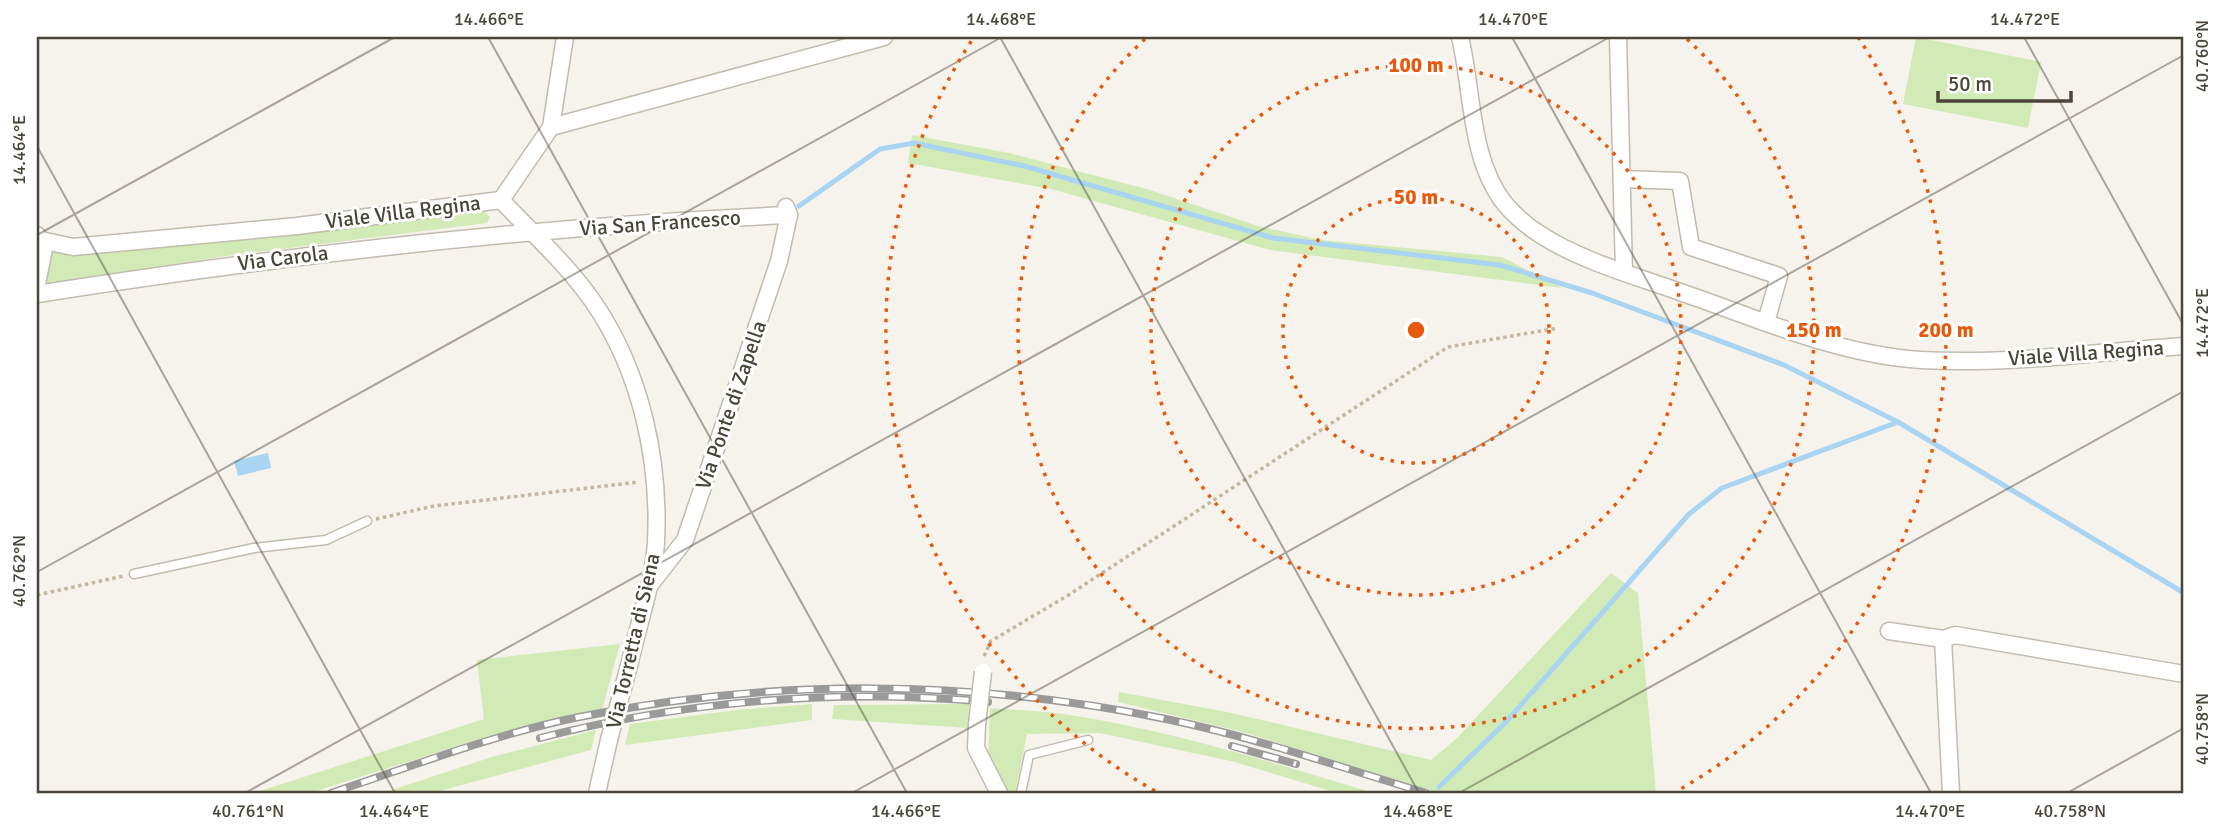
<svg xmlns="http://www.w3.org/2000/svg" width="2221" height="830" font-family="Signika,sans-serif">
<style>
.green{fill:#d2eab5}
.water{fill:#a9d4f2}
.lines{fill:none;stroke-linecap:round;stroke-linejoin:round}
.stream{stroke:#a9d4f2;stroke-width:5}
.lane-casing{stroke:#c2bbae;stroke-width:11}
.street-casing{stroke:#c2bbae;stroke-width:19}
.path{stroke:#c4b79f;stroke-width:3.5;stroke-dasharray:3.5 3.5;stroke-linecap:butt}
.lane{stroke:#fff;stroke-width:8}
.street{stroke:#fff;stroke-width:16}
.rail-casing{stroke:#9a9a9a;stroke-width:8}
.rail{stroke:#fff;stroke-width:5;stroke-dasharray:16;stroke-linecap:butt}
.street-bridge-casing{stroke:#c2bbae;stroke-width:19;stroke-linecap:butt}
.street-bridge{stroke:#fff;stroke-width:16}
.ticks{fill:none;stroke:#4b4439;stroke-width:2;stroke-opacity:0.45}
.ring{fill:none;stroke:#e8590c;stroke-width:3.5;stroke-dasharray:3.5 7}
.labels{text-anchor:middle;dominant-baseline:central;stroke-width:6;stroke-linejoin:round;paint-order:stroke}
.street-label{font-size:21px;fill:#4b4439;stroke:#fff}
.centre{fill:#e8590c;stroke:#fff;stroke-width:3.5}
.ring-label{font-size:21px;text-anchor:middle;font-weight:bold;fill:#e8590c;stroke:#fff;stroke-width:6;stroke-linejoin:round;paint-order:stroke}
.neatline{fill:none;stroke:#4b4439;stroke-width:2.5}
.ticks-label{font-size:18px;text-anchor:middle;fill:#4b4439}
</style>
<rect width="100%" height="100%" fill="#f6f3ec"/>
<g class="green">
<polygon points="1916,37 2041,62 2028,128 1903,104"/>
<polygon points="912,135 1009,153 1150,190 1258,226 1322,240 1502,257 1562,288 1270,250 1051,189 908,163"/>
<polygon points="482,209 490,217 487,223 226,256 47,285 42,283 50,251 76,254 247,240"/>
<polygon points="1611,573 1638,593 1656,793 1439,793 1243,732 1118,702 1119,692 1227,712 1431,760 1457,738"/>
<polygon points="620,644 602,710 489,736 310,793 254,793 484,719 477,660"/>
<polygon points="812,704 812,720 625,745 630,724 736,710"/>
<polygon points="969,704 968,728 832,719 834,705"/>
<path d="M990,708C1017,710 1044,711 1070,715C1173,731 1274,763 1374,793H1337L1235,762L1100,733L1027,734L1015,793H1009L988,758Z"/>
<polygon points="596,730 591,750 432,793 383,793 495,756"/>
</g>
<polygon class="water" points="268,453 271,468 238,476 234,461"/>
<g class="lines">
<g class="stream">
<polyline points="799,206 880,149 914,143 1024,166 1273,238 1500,265 1592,293 1784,365 1898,422 2184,593"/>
<polyline points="1439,787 1506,722 1689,514 1722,488 1898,422"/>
</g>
<defs>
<g id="lane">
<polyline points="134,574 254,548 326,540 367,521"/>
<polyline points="1021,793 1029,755 1088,740"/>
</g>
<g id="street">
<path d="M1460,37C1473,90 1469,159 1505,204C1515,216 1527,226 1541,235C1583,262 1636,276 1683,293C1759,319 1839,355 1921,360C2008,365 2097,352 2184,346"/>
<polyline points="1618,37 1624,272"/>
<polyline points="551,127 565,37"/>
<polyline points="1622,179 1680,181 1691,247 1779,276 1766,322"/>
<path d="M501,200C532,233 568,265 594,303C641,372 660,460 656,542C654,579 638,625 630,662"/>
<polyline points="37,235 44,249 37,284"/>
<polyline points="41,240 73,247 297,226 501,200 551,127 884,37"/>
<path d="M37,294C286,255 536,226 789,215"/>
<polyline points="649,586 685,540 779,261 789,215 786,207"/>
<polyline points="1889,631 1943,639 1955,635 2184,674"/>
<polyline points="1943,639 1951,793"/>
<polyline points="977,724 976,748 999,793"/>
<polyline points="597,793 609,740"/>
</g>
</defs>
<use href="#lane" class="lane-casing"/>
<use href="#street" class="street-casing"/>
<g class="path">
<polyline points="376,519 434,506 639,482"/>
<polyline points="37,595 124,576"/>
<polyline points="984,656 991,641 1067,596 1448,347 1558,328"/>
</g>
<use href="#lane" class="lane"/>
<use href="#street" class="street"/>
<defs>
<g id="rail">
<path d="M540,738C683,701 840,688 988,702"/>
<polyline points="1232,746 1296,764"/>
<path d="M331,793C413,766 495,734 579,717C773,678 972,679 1166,719C1254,737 1340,767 1426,793"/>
</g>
</defs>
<use href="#rail" class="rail-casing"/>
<use href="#rail" class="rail"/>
<defs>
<g id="street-bridge">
<polyline points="977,724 983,672"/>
<polyline points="609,740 630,662"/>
</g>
</defs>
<use href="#street-bridge" class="street-bridge-casing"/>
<use href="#street-bridge" class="street-bridge"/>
</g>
<path class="ticks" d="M488,37L907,793M1000,37L1419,793M1512,37L1931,793M2024,37L2184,326M37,146L395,793M37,235L395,37M37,572L1002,37M245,793L1610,37M852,793L2184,55M1459,793L2184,391M2067,793L2184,728"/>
<g class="ring">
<circle cx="1416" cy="330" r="133"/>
<circle cx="1416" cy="330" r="265"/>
<path d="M1687 39A398 398 0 1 1 1145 39"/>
<path d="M1155 791A530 530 0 0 1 974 37M1858 37A530 530 0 0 1 1677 791"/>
</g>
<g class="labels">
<g class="street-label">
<text transform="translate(403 212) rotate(-7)">Viale Villa Regina</text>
<text transform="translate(660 223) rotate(-4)">Via San Francesco</text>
<text transform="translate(283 258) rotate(-7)">Via Carola</text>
<text transform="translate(2086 353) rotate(-4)">Viale Villa Regina</text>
<text transform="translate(731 405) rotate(-71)">Via Ponte di Zapella</text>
<text transform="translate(633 641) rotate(-77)">Via Torretta di Siena</text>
</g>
</g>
<circle cx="1416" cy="330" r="10" class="centre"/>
<g class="ring-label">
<text x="1416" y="72">100 m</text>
<text x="1416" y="204">50 m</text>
<text x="1814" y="337">150 m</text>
<text x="1946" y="337">200 m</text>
</g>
<rect width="2221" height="830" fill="none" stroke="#ffffff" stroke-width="77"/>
<path d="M1938 91v10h133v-10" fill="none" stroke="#4b4439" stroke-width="3.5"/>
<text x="1948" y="91" font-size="21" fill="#4b4439" stroke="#ffffff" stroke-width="5" paint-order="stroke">50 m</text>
<rect x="38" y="38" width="2144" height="754" class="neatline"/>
<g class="ticks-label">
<text x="489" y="25">14.466°E</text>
<text x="1001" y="25">14.468°E</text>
<text x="1513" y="25">14.470°E</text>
<text x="2025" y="25">14.472°E</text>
<text transform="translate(2202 56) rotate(-90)" y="6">40.760°N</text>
<text transform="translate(19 150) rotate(-90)" y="6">14.464°E</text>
<text transform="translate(2202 323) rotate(-90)" y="6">14.472°E</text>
<text transform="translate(19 571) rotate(-90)" y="6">40.762°N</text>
<text transform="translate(2202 729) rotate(-90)" y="6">40.758°N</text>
<text x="248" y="817">40.761°N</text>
<text x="394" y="817">14.464°E</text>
<text x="906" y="817">14.466°E</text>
<text x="1418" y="817">14.468°E</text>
<text x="1930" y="817">14.470°E</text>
<text x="2070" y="817">40.758°N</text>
</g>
</svg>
